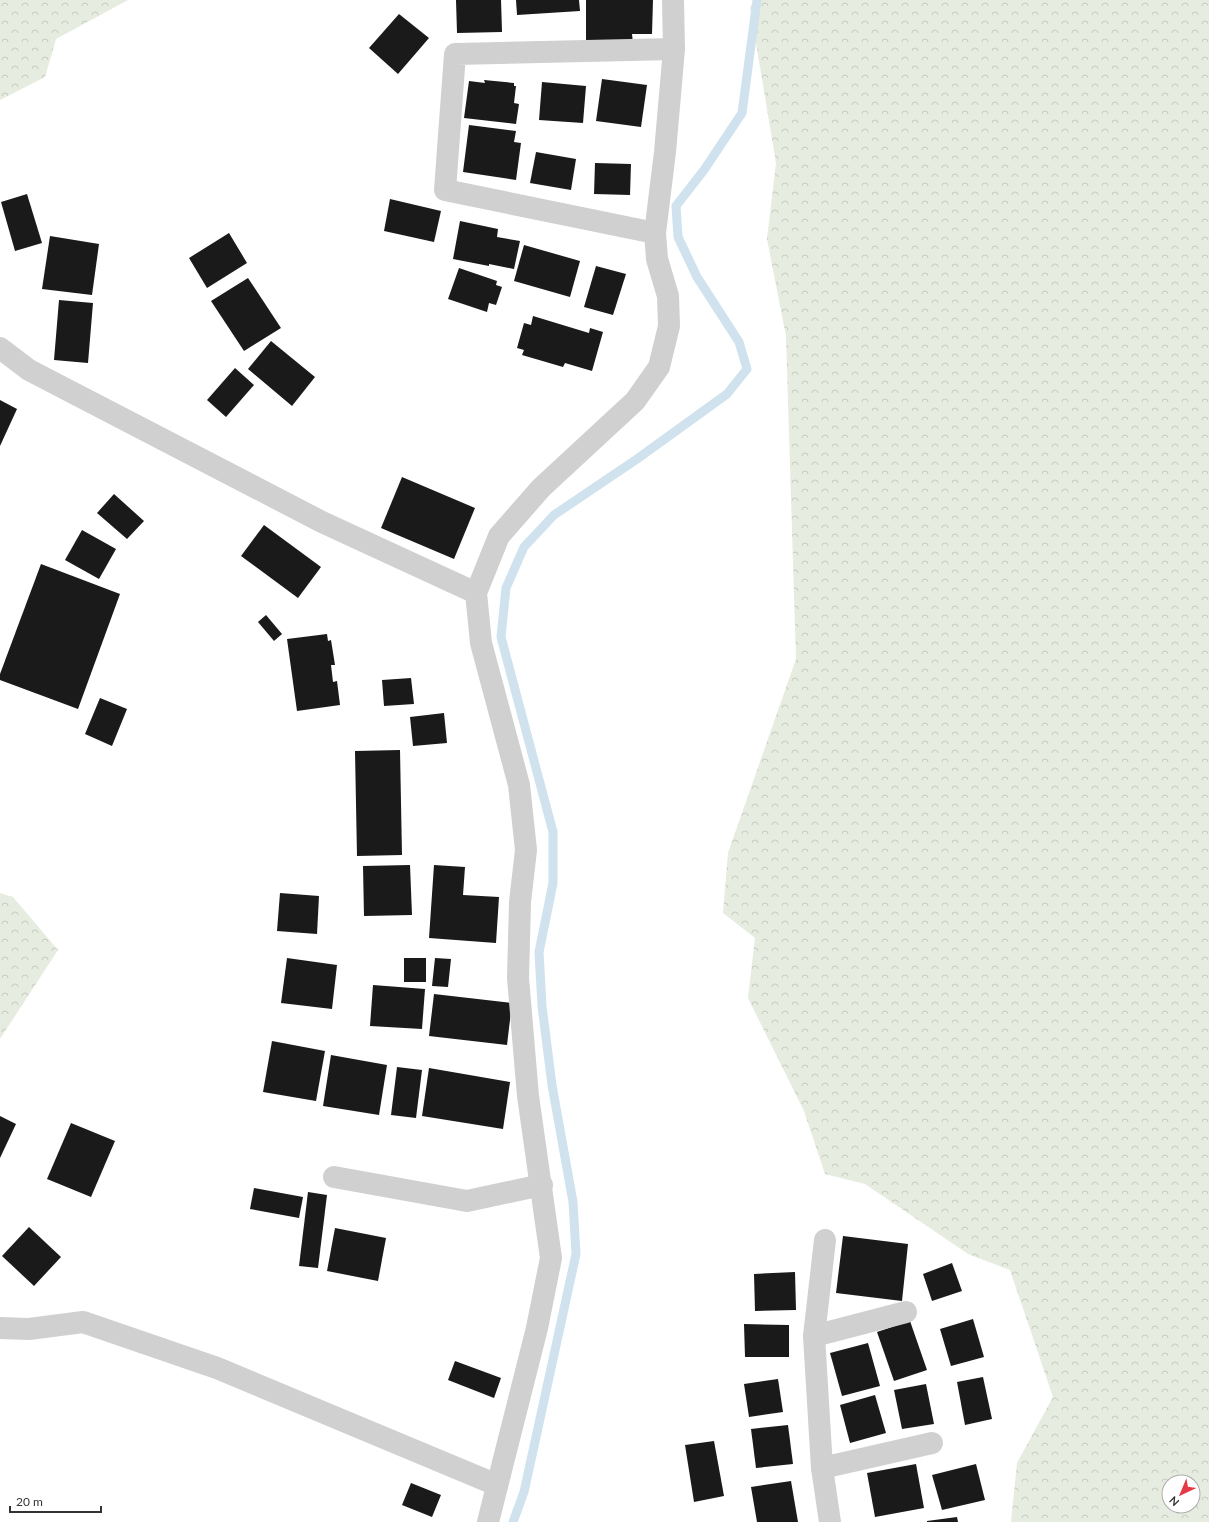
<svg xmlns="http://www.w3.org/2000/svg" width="1209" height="1522" font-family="Lato,sans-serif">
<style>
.forest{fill:url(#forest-crowns);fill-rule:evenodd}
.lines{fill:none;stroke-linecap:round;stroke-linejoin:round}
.stream{stroke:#cfe2ee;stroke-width:9}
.building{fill:#1a1a1a}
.minor{stroke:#d0d0d0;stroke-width:22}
</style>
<defs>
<pattern id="forest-crowns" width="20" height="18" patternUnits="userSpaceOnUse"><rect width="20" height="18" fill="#e6ecdf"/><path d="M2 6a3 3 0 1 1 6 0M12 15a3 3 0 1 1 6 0" fill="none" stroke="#c6cbc0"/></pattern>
</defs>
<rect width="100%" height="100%" fill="#fff"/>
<g class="forest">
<polygon points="0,0 128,0 56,39 45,77 0,100"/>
<path d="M756,0H1209V1522H1011L1017,1463L1053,1397L1010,1270L968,1254L865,1184L825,1174L804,1111L748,998L755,938L723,913L728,853L796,659L786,336L767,239L776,163L750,7ZM1169,1482H1193V1506H1169Z"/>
<polygon points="0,893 13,897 58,950 0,1039"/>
</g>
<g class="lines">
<polyline class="stream" points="513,1522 524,1492 576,1254 573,1202 552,1085 542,1006 539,952 553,883 553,832 501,637 506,588 524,547 554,515 637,459 727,394 747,369 739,342 697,277 678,237 676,206 704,170 742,113 757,0"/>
</g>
<g class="building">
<polygon points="456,0 501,0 502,32 457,33"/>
<polygon points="516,0 579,0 580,11 517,15"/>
<polygon points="586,0 653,0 652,34 632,34 633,43 586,42"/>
<polygon points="399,14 429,38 398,74 369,48"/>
<polygon points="602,79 647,85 641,127 596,121"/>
<polygon points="484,80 514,83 514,86 516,86 514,103 519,104 516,124 464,118 469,81 485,83"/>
<polygon points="542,82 586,86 583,123 539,120"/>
<polygon points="469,125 516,131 514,142 521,143 516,180 463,172"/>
<polygon points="536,152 576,159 571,190 530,183"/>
<polygon points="595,163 631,164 630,195 594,194"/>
<polygon points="27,194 42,243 15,251 1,202"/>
<polygon points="390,199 441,211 434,242 384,231"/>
<polygon points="460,221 498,229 497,237 520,241 514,269 489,264 489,266 453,259"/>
<polygon points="229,233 247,263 207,288 189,258"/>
<polygon points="50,236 99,244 92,295 42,289"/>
<polygon points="524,245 580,261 570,297 514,281"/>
<polygon points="596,266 626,274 613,315 584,307"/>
<polygon points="459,268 497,281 496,285 502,287 496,305 489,303 487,312 448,299"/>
<polygon points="248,278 281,328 244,351 211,301"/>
<polygon points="59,300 93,303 88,363 54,360"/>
<polygon points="533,316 589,333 590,328 603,332 592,371 565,363 563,367 522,355 524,350 517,348 524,323 531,325"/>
<polygon points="271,341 315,377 292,406 248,369"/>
<polygon points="235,368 254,385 226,417 207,400"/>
<polygon points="0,400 17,409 0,446"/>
<polygon points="402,477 475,508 454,559 381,528"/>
<polygon points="114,494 144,521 127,539 97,513"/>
<polygon points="264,525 321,567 298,598 241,556"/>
<polygon points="82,530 116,549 99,579 65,560"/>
<polygon points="41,564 120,594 78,709 0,680 0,674"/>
<polygon points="266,615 282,634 274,641 258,622"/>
<polygon points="327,634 328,641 331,640 335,665 331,665 333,682 337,681 340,705 297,711 287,639"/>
<polygon points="411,678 414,704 384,706 382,680"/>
<polygon points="100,698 127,709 112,746 85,734"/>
<polygon points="444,713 447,743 413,746 410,717"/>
<polygon points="400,750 402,855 357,856 355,751"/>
<polygon points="410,865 412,915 364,916 363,866"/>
<polygon points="434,865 465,867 463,895 499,897 496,943 429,938"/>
<polygon points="280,893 319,896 317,934 277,931"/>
<polygon points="287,958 337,965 332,1009 281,1003"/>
<rect x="404" y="958" width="22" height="24"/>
<polygon points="435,958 451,959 448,987 432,986"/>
<polygon points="373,985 425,989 422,1029 370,1026"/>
<polygon points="434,994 512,1003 507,1045 429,1036"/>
<polygon points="272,1041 325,1051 316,1101 263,1092"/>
<polygon points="331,1055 387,1065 379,1115 323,1106"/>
<polygon points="397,1067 422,1070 416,1118 391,1115"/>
<polygon points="429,1068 510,1082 503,1129 422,1116"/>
<polygon points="0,1116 16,1124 0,1158"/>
<polygon points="71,1123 115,1141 91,1197 47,1179"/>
<polygon points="254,1188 303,1197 299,1218 250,1209"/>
<polygon points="308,1192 327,1195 318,1268 299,1266"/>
<polygon points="29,1227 61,1257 34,1286 2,1256"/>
<polygon points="335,1228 386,1238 378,1281 327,1271"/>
<polygon points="843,1236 908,1244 902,1301 836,1293"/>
<polygon points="952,1263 962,1291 932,1301 923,1274"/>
<polygon points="795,1272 796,1310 755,1311 754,1274"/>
<polygon points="973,1319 984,1357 951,1366 940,1329"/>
<polygon points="910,1321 927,1370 894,1381 877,1332"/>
<polygon points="744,1324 789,1325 789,1357 745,1357"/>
<polygon points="868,1343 880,1386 842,1396 830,1353"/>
<polygon points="455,1361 501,1378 494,1398 448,1380"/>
<polygon points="983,1377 992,1419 965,1425 957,1382"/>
<polygon points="778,1379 783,1412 749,1417 744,1384"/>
<polygon points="926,1384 934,1424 902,1429 894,1390"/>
<polygon points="875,1395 886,1433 850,1443 840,1405"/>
<polygon points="788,1425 793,1464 756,1468 751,1429"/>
<polygon points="714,1441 724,1496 694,1502 685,1445"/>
<polygon points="916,1464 924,1508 875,1517 867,1473"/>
<polygon points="976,1464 985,1500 942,1510 932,1475"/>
<polygon points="791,1481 798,1522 757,1522 751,1487"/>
<polygon points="411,1483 441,1495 432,1517 402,1505"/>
<polygon points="957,1517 958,1522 927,1522 927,1521"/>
</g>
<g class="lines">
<g class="minor">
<polyline points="655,233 445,190 455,54 674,49"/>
<polyline points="0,348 29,370 322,522 476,593"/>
<polyline points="334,1177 467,1201 542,1185"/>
<polyline points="825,1240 814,1336 822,1468 830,1522"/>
<polyline points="0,1328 29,1329 83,1322 217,1368 497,1485"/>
<polyline points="814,1336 906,1312"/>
<polyline points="822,1468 932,1443"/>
<polyline points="488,1522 537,1328 551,1258 528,1096 518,978 520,902 526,850 519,785 481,643 476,593 499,536 541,488 635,401 659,367 669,326 668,296 657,259 655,233 665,152 674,49 673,0"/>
</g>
</g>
<g transform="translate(1181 1494) rotate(224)"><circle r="19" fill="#ffffff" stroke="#adadad"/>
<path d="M0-3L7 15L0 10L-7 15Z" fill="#e63946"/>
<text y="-6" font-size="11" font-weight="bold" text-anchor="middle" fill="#333333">N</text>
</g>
<path d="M10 1506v6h91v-6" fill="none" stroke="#333333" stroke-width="2"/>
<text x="16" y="1506" font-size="12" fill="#333333" stroke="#ffffff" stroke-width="3" paint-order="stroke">20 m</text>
</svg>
